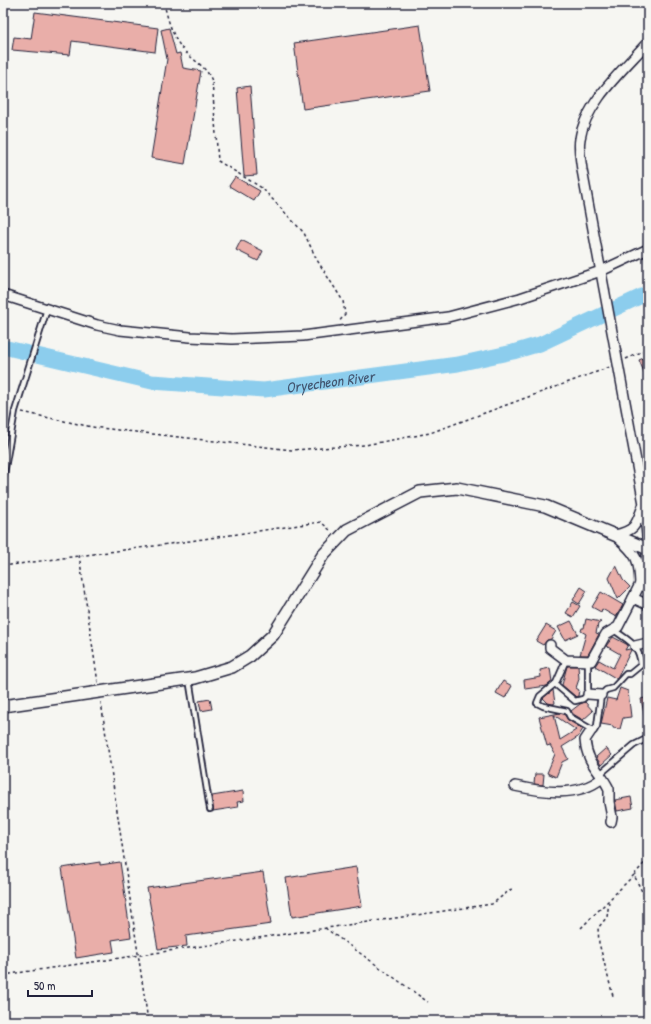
<svg xmlns="http://www.w3.org/2000/svg" width="651" height="1024" font-family="'Patrick Hand',sans-serif">
<style>
.lines{fill:none;stroke-linecap:round;stroke-linejoin:round}
.river{stroke:#8ccded;stroke-width:15}
.building{fill:#e9aea9;stroke:#22223b;fill-rule:evenodd}
.service-casing{stroke:#22223b;stroke-width:8}
.minor-casing{stroke:#22223b;stroke-width:12}
.tertiary-casing{stroke:#22223b;stroke-width:14}
.path{stroke:#22223b;stroke-width:1.5;stroke-dasharray:3 3;stroke-linecap:butt}
.service{stroke:#f6f6f2;stroke-width:4.5}
.minor{stroke:#f6f6f2;stroke-width:9}
.tertiary{stroke:#f6f6f2;stroke-width:11}
.labels{text-anchor:middle;dominant-baseline:central;stroke-width:3;stroke-linejoin:round;paint-order:stroke}
.water-label{font-size:15px;font-style:italic;fill:#425570;stroke:#f6f6f2}
</style>
<rect width="100%" height="100%" fill="#f6f6f2"/>
<filter id="ink" filterUnits="userSpaceOnUse"><feTurbulence type="fractalNoise" baseFrequency=".025" numOctaves="2"/><feDisplacementMap in="SourceGraphic" scale="8" xChannelSelector="R" yChannelSelector="G"/><feConvolveMatrix kernelMatrix="1 2 1 2 8 2 1 2 1" color-interpolation-filters="sRGB"/></filter>
<g filter="url(#ink)">
<g class="lines">
<path class="river" id="s1" d="M3,347L152,382L264,390L458,364L513,352L540,344L648,293"/>
</g>
<g class="building">
<polygon points="35,12 158,28 155,52 72,41 70,55 12,50 14,37 31,39"/>
<polygon points="420,25 430,91 303,109 294,43"/>
<polygon points="169,28 176,54 180,53 183,68 201,71 185,164 151,158 167,59 161,30"/>
<polygon points="250,86 257,175 244,176 237,88"/>
<polygon points="235,177 260,191 254,201 229,186"/>
<polygon points="241,240 263,251 258,261 236,250"/>
<polygon points="648,356 648,382 639,360"/>
<polygon points="616,565 623,580 630,587 618,599 609,578"/>
<polygon points="581,587 587,591 579,604 573,600"/>
<polygon points="601,592 623,605 616,617 602,609 601,612 592,607"/>
<polygon points="573,602 580,606 573,617 566,613"/>
<polygon points="586,619 601,622 598,624 596,633 599,634 588,655 580,655 586,634 581,631 582,628 584,628"/>
<polygon points="571,621 578,634 565,640 558,627"/>
<polygon points="546,625 556,631 551,639 547,640 543,645 536,641"/>
<polygon points="613,637 628,645 625,650 630,649 631,650 617,679 595,666 599,660 613,668 620,654 606,646"/>
<polygon points="567,666 578,666 579,679 576,688 579,690 578,696 576,697 562,685"/>
<polygon points="550,668 552,682 547,686 525,689 524,680 541,677 540,670"/>
<polygon points="503,681 512,686 505,698 496,693"/>
<polygon points="620,688 628,691 631,717 623,718 620,729 613,728 613,726 601,724 607,698 616,700"/>
<polygon points="553,690 555,703 553,704 548,703 543,698"/>
<polygon points="648,697 648,719 645,719 641,699"/>
<polygon points="210,699 212,709 201,711 199,701"/>
<polygon points="585,702 593,711 583,720 573,714 571,711 580,704"/>
<path d="M560,713L564,714L568,720L583,729L578,737L562,747L568,759L562,762L556,777L547,773L555,754L550,745L547,746L539,717ZM554,715L576,730L560,740Z"/>
<polygon points="606,748 612,755 601,765 596,757"/>
<polygon points="535,774 544,774 543,785 534,784"/>
<polygon points="243,791 244,801 237,802 238,807 213,811 212,796"/>
<polygon points="631,797 633,808 617,811 615,800"/>
<polygon points="100,862 100,865 120,862 131,937 112,940 114,952 76,958 62,868"/>
<polygon points="356,867 362,906 292,917 286,878"/>
<polygon points="263,872 271,924 186,936 187,946 158,949 147,888"/>
</g>
<g class="lines">
<defs>
<g id="service">
<polyline points="3,479 15,411 47,309"/>
<polyline points="3,507 3,532"/>
<path d="M566,660L556,683L540,696L537,703L543,706L567,711L570,717L594,731L597,726L601,695L606,690L613,688L626,674H630L641,665C639,644 630,642 614,630"/>
<polyline points="189,679 210,809"/>
<polyline points="555,684 575,701 583,699 588,694 588,661"/>
<polyline points="599,775 634,745 648,738"/>
</g>
<g id="minor">
<path d="M648,42C624,69 585,103 580,139C578,149 581,160 582,170L644,504L648,547"/>
<polyline points="3,295 97,325 120,330 190,337 232,339 303,336 448,317 520,298 601,271 648,249"/>
<path d="M615,535C636,530 636,525 643,506"/>
<path d="M619,539C637,555 639,559 640,584L648,576"/>
<polyline points="648,551 640,584 633,598 648,605"/>
<polyline points="550,645 550,648 566,660 591,661 606,634 618,627 633,598"/>
<polyline points="635,646 648,643"/>
<polyline points="588,694 601,695"/>
<path d="M591,731L585,740C587,764 600,770 609,789V802L612,817L611,822"/>
<path d="M515,786C543,792 578,798 602,778"/>
</g>
<polyline id="tertiary" points="3,706 195,678 232,667 250,656 273,635 323,555 347,530 420,492 457,488 545,506 648,549"/>
</defs>
<use href="#service" class="service-casing"/>
<use href="#minor" class="minor-casing"/>
<use href="#tertiary" class="tertiary-casing"/>
<g class="path">
<path d="M164,3C167,17 172,35 181,47C191,60 206,65 212,81L218,161L262,188L304,233L317,260L343,301L345,314L339,322"/>
<polyline points="626,359 648,349"/>
<polyline points="3,409 9,410"/>
<polyline points="22,412 92,427 292,450 365,445 430,433 610,367"/>
<polyline points="79,555 98,683"/>
<polyline points="3,566 169,544 306,524 321,522 332,532"/>
<polyline points="101,702 148,1021"/>
<polyline points="648,859 634,875 648,904"/>
<polyline points="609,902 607,917 598,928 599,943 613,996"/>
<polyline points="325,928 428,1002"/>
<polyline points="581,928 634,875"/>
<polyline points="3,975 492,904 514,887"/>
</g>
<use href="#service" class="service"/>
<use href="#minor" class="minor"/>
<use href="#tertiary" class="tertiary"/>
</g>
</g>
<g class="labels">
<g class="water-label">
<text stroke="none"><textPath href="#s1" startOffset="332">Oryecheon River</textPath></text>
</g>
</g>
<rect width="651" height="1024" fill="none" stroke="#f6f6f2" stroke-width="16"/>
<rect x="8" y="8" width="635" height="1008" fill="none" stroke="#22223b" stroke-width="1.5" filter="url(#ink)"/>
<path d="M28 990v6h64v-6" fill="none" stroke="#22223b" stroke-width="2"/>
<text x="34" y="990" font-size="12" fill="#22223b" stroke="#f6f6f2" stroke-width="3" paint-order="stroke">50 m</text>
</svg>
